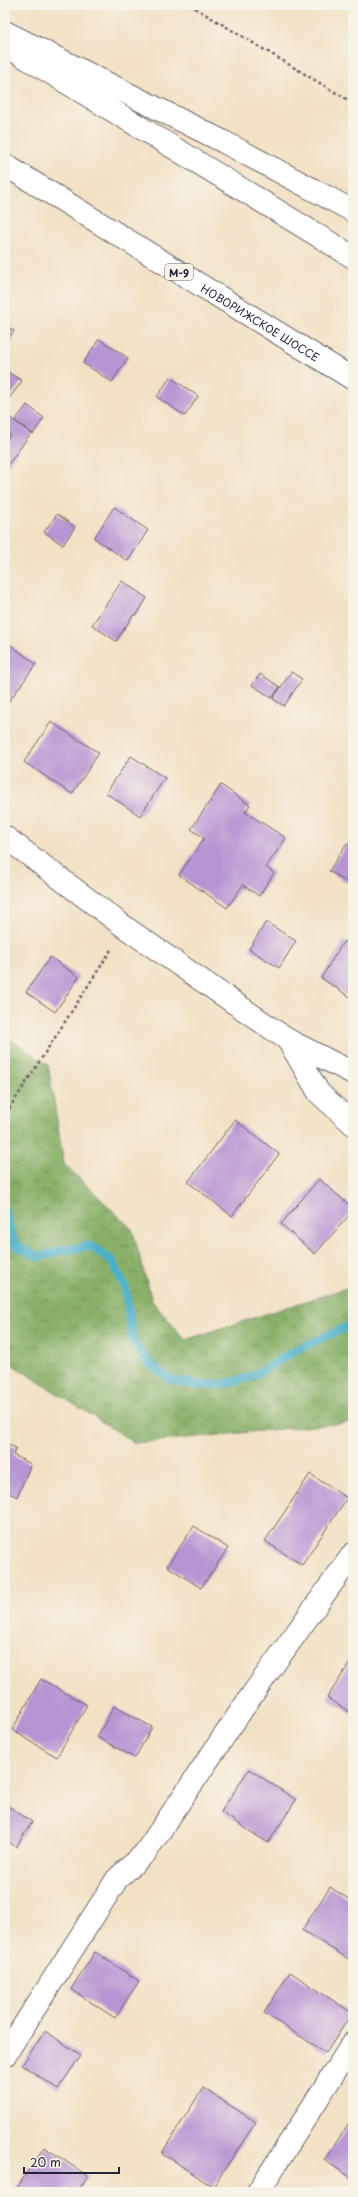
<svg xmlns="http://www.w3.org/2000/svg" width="358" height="2197" font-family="'Playpen Sans',sans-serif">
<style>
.forest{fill:url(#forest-crowns);stroke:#556951}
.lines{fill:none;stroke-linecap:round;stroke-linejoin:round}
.stream{stroke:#4ab0c9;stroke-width:9}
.building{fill:#b794d3}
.minor-casing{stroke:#6b656b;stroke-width:24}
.highway-casing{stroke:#6b656b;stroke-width:24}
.path{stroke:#6b656b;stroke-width:2.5;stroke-dasharray:3 3;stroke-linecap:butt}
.minor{stroke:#fff;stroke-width:22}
.highway{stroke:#fff;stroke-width:22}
.labels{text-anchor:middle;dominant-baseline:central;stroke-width:3;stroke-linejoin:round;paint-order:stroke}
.shield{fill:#f7f3e8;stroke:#62616f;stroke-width:1}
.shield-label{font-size:10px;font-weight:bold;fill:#22223b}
.street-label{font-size:11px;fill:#22223b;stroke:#f7f3e8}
</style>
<defs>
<pattern id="forest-crowns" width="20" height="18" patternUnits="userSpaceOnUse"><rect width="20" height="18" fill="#88b067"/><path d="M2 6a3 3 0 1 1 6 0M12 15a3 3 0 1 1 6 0" fill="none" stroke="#6f8f56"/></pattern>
</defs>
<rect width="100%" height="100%" fill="#f7f3e8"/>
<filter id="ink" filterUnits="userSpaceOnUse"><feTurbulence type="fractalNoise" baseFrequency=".025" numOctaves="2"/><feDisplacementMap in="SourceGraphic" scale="8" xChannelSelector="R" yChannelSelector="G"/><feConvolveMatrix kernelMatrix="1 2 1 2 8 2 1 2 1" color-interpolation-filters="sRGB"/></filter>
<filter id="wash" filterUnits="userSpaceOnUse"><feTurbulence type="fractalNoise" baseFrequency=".012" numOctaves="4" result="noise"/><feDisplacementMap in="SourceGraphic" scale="16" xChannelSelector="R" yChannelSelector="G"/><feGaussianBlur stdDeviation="0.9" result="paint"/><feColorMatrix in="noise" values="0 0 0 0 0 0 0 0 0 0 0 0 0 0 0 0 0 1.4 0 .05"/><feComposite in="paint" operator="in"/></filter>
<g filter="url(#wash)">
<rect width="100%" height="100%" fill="#f2e1c4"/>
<polygon class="forest" points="5,1036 48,1065 64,1164 132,1229 152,1301 185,1340 353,1286 353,1422 135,1443 5,1360"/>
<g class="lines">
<polyline class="stream" points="5,1211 15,1245 39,1257 63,1250 91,1246 112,1261 125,1286 133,1342 149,1363 171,1380 197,1385 225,1384 253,1376 298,1349 347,1327 353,1327"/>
</g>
<g id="blocks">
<g class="building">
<polygon points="5,325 14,331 5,344"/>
<polygon points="99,339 128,358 112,382 83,363"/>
<polygon points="8,372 22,381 5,404 5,376"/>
<polygon points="170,377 198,396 185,416 157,397"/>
<polygon points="27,405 44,418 33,434 15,421"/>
<polygon points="5,414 31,433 5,469 5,442 10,435 5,432"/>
<polygon points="114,507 148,530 128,561 94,538"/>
<polygon points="57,514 75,527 63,545 44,532"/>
<polygon points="122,581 147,598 136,616 134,614 116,641 92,625"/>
<polygon points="5,641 36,664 5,707"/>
<polygon points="291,672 302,679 284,706 273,699"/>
<polygon points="260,674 280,687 272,698 252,685"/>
<polygon points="51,722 99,753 72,794 24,762"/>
<polygon points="131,756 165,778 140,816 106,793"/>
<polygon points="221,785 250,805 245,812 286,838 266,867 274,873 259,896 243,885 227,908 179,875 204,838 191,829"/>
<polygon points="347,843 353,847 353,886 329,871"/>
<polygon points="266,922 296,941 279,968 249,949"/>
<polygon points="344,941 353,947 353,999 321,978"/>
<polygon points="50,957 79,977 55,1012 26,992"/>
<polygon points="235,1120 279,1154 232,1216 188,1182"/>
<polygon points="319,1179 353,1208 353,1211 315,1254 281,1224"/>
<polygon points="5,1443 16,1448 13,1455 31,1464 17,1497 5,1491"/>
<polygon points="310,1474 347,1498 302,1565 265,1541"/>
<polygon points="194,1526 228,1548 201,1588 167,1566"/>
<polygon points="353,1658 353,1714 327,1698"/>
<polygon points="41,1679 87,1705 57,1757 12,1730"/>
<polygon points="114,1706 152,1727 135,1758 97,1737"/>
<polygon points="249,1769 296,1800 268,1843 221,1812"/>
<polygon points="5,1804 32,1822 16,1847 5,1839"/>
<polygon points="330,1887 353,1902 353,1962 302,1930"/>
<polygon points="95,1952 139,1981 115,2018 71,1989"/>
<polygon points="290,1972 352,2013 326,2053 264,2013"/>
<polygon points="45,2031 81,2055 58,2089 22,2065"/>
<polygon points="203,2088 256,2122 213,2187 162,2153"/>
<polygon points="353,2118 353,2179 324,2160"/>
<polygon points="44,2147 88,2176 77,2192 14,2192"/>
</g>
</g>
</g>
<g filter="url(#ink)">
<use href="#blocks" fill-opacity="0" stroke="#6b656b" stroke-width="1"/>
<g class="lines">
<defs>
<g id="minor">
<polyline points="5,32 224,142 353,211"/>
<polyline points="5,837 126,928 288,1040 353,1073"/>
<polyline points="288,1040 319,1093 353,1124"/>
<polyline points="5,2055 117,1879 145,1853 254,1692 353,1554"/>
<polyline points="258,2192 353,2043"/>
</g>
<g id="highway">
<polyline points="5,45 353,257"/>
<path id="s1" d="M5,165L353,379"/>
</g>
</defs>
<use href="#minor" class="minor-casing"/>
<use href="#highway" class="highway-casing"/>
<g class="path">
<polyline points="190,5 353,103"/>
<polyline points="9,1109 111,950"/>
</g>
<use href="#minor" class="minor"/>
<use href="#highway" class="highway"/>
</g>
</g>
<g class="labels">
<rect class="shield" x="165" y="264" width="28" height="16" rx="3"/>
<g class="shield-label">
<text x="179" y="272">М-9</text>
</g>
<g class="street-label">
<text stroke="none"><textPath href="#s1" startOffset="300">НОВОРИЖСКОЕ ШОССЕ</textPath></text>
</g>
</g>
<rect width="358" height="2197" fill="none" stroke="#f7f3e8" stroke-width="20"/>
<path d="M24 2167v6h95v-6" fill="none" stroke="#22223b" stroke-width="2"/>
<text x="30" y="2167" font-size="12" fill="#22223b" stroke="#f7f3e8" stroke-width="3" paint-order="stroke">20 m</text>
</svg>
